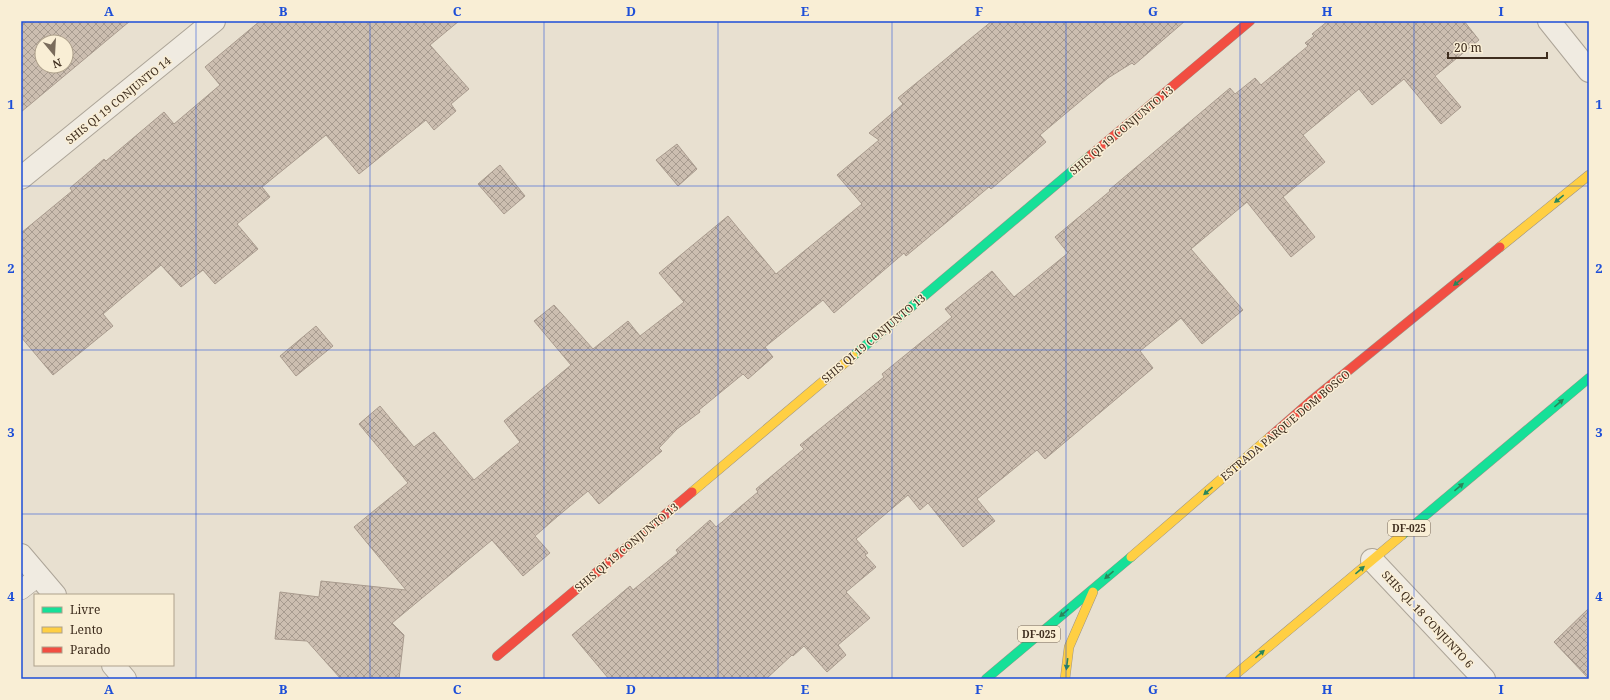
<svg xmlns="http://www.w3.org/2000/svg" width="1610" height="700" font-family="'Noto Serif',serif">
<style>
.building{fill:url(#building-cross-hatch);stroke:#a99b8e;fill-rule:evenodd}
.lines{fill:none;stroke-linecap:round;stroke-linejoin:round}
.lane-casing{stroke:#ada598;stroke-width:20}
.street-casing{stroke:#ada598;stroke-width:24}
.fast-casing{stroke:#9d9488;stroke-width:10}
.slow-casing{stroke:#9d9488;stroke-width:10}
.jam-casing{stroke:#9d9488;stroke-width:10}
.lane{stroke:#f0ebe1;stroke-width:19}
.street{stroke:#f0ebe1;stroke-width:22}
.fast{stroke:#16e098;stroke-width:9}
.slow{stroke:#ffcf43;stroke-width:9}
.jam{stroke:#f24e42;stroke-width:9}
.oneway{fill:#2a865b}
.grid{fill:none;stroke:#1d4ed8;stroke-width:1;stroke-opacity:0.55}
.labels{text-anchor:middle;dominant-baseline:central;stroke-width:3;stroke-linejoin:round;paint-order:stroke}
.shield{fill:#f9eed5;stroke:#766755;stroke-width:1}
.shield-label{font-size:10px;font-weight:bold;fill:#3e2d1e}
.street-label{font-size:11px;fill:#3e2d1e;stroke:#f9eed5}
.neatline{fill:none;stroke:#1d4ed8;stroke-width:1.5}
.grid-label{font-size:13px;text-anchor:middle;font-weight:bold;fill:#1d4ed8}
</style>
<defs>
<pattern id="building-cross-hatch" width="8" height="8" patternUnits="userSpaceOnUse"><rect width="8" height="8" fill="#ccbeb0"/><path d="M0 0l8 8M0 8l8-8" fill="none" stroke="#a79b8f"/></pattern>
</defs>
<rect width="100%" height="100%" fill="#e8e0d0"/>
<g class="building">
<path d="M21,21H130L21,112ZM42,42H66V66H42Z"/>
<polygon points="260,21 459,21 430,45 469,89 451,104 456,111 434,130 426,120 359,174 326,135 262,187 270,197 237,224 258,249 215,284 203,270 181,287 161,265 103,314 113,326 53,375 21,337 21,233 72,191 70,188 104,159 106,161 164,112 174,124 220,85 205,67"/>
<polygon points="992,21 1185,21 1134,65 1132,63 1108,78 1040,135 1046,142 991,189 989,187 906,256 904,253 834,313 823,300 765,347 773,357 748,379 743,374 699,410 700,412 677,429 659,448 662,451 599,504 588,491 558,516 535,536 550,553 523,576 492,540 392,623 404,635 399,679 341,679 307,641 275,639 280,592 319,597 321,581 406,590 354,527 408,483 359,424 380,406 414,447 434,432 474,480 520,442 504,421 571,365 534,321 554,305 593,349 628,321 640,336 684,302 659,273 728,216 776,274 862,204 837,175 879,140 869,133 903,104 898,98"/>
<polygon points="1328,21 1464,21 1479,40 1435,76 1461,107 1441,124 1404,79 1372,105 1359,89 1303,135 1325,162 1283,197 1315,237 1291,257 1247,202 1191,249 1243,310 1202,344 1181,318 1140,351 1153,368 1045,459 1037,450 977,499 995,521 963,547 928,503 920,510 908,495 856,539 868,553 865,555 876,567 846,592 870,618 838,645 846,655 827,672 804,646 793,656 792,655 766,679 609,679 572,635 630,586 633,590 678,553 676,550 710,520 716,527 758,492 756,489 804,449 800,445 884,377 882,374 952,317 945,309 992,271 1014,297 1068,253 1055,237 1110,191 1109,190 1230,88 1235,94 1255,78 1261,85 1308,46 1305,43 1314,36 1312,34"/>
<polygon points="677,144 697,169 678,186 656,160"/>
<polygon points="500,165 525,196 504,214 478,184"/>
<polygon points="316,326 333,346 296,376 280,356"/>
<polygon points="1589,608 1589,679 1554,642"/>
</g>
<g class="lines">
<defs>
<polyline id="lane" points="21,590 39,576"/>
<g id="street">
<polyline points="1549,21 1589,71"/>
<polyline points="21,178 214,21"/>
<polyline points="21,555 55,595"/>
<polyline points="1372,560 1484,679"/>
<polyline points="113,665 125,679"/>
</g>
<g id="fast">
<polyline points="853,356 1091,155"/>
<polyline points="1402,535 1589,378"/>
<polyline points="986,679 1131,557"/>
</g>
<g id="slow">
<polyline points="1500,247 1589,175"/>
<polyline points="692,492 853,356"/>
<polyline points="1131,557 1270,437"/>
<polyline points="1065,679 1069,647 1093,592"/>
<polyline points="1230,679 1402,535"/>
</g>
<g id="jam">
<polyline points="1091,155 1250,21"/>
<polyline points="1270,437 1311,401 1500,247"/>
<polyline points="497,656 692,492"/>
</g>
</defs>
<use href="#lane" class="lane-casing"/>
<use href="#street" class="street-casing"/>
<use href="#fast" class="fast-casing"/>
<use href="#slow" class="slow-casing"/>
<use href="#jam" class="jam-casing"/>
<use href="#lane" class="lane"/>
<use href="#street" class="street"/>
<use href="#fast" class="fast"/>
<use href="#slow" class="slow"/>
<use href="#jam" class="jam"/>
</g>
<defs><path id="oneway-solid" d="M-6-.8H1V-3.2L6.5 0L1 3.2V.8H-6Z"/></defs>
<g class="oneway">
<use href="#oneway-solid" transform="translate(1559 199) rotate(141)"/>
<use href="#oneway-solid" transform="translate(1458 282) rotate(141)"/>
<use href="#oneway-solid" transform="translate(1559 403) rotate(-40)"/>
<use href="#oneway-solid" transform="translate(1459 487) rotate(-40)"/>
<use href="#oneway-solid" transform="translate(1208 491) rotate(139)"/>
<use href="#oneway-solid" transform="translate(1360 570) rotate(-40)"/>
<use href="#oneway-solid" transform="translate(1109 575) rotate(139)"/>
<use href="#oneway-solid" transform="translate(1064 613) rotate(140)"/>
<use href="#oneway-solid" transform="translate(1260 654) rotate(-40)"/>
<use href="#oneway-solid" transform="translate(1067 664) rotate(97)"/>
</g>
<path class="grid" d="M196,21V679M370,21V679M544,21V679M718,21V679M892,21V679M1066,21V679M1240,21V679M1414,21V679M21,186H1589M21,350H1589M21,514H1589"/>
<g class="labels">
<g class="shield">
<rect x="1388" y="520" width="42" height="16" rx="3"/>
<rect x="1018" y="626" width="42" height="16" rx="3"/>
</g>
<g class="shield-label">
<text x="1409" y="528">DF-025</text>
<text x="1039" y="634">DF-025</text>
</g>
<g class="street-label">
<text transform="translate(118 100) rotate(-39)">SHIS QI 19 CONJUNTO 14</text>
<text transform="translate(1121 130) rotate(-40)">SHIS QI 19 CONJUNTO 13</text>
<text transform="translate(873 338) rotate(-40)">SHIS QI 19 CONJUNTO 13</text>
<text transform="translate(1285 425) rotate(-40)">ESTRADA PARQUE DOM BOSCO</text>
<text transform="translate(626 547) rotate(-40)">SHIS QI 19 CONJUNTO 13</text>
<text transform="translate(1428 619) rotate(47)">SHIS QL 18 CONJUNTO 6</text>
</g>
</g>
<rect width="1610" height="700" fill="none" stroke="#f9eed5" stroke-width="44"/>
<rect x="34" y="594" width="140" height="72" fill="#f9eed5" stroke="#aea18c"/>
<rect x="42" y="607" width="20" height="6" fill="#16e098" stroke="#aea18c"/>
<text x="70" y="614" font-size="12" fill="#3e2d1e">Livre</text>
<rect x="42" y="627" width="20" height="6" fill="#ffcf43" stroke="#aea18c"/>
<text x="70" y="634" font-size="12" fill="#3e2d1e">Lento</text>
<rect x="42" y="647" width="20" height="6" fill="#f24e42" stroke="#aea18c"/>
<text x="70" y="654" font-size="12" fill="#3e2d1e">Parado</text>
<g transform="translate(54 54) rotate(162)"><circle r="19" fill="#f9eed5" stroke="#aea18c"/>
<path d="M0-3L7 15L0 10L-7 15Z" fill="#7a6c5c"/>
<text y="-6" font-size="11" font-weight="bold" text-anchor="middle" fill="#3e2d1e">N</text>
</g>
<path d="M1448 52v6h99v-6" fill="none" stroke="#3e2d1e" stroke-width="2"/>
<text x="1454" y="52" font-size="12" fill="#3e2d1e" stroke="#f9eed5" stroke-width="3" paint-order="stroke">20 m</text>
<rect x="22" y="22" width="1566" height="656" class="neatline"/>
<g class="grid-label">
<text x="109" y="16">A</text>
<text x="283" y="16">B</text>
<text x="457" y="16">C</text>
<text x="631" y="16">D</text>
<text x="805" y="16">E</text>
<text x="979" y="16">F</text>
<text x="1153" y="16">G</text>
<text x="1327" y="16">H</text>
<text x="1501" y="16">I</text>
<text x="11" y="109">1</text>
<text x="1599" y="109">1</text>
<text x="11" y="273">2</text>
<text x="1599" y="273">2</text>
<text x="11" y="437">3</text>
<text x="1599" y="437">3</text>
<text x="11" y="601">4</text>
<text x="1599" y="601">4</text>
<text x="109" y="694">A</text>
<text x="283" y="694">B</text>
<text x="457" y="694">C</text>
<text x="631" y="694">D</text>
<text x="805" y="694">E</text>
<text x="979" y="694">F</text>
<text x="1153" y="694">G</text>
<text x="1327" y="694">H</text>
<text x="1501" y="694">I</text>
</g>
</svg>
